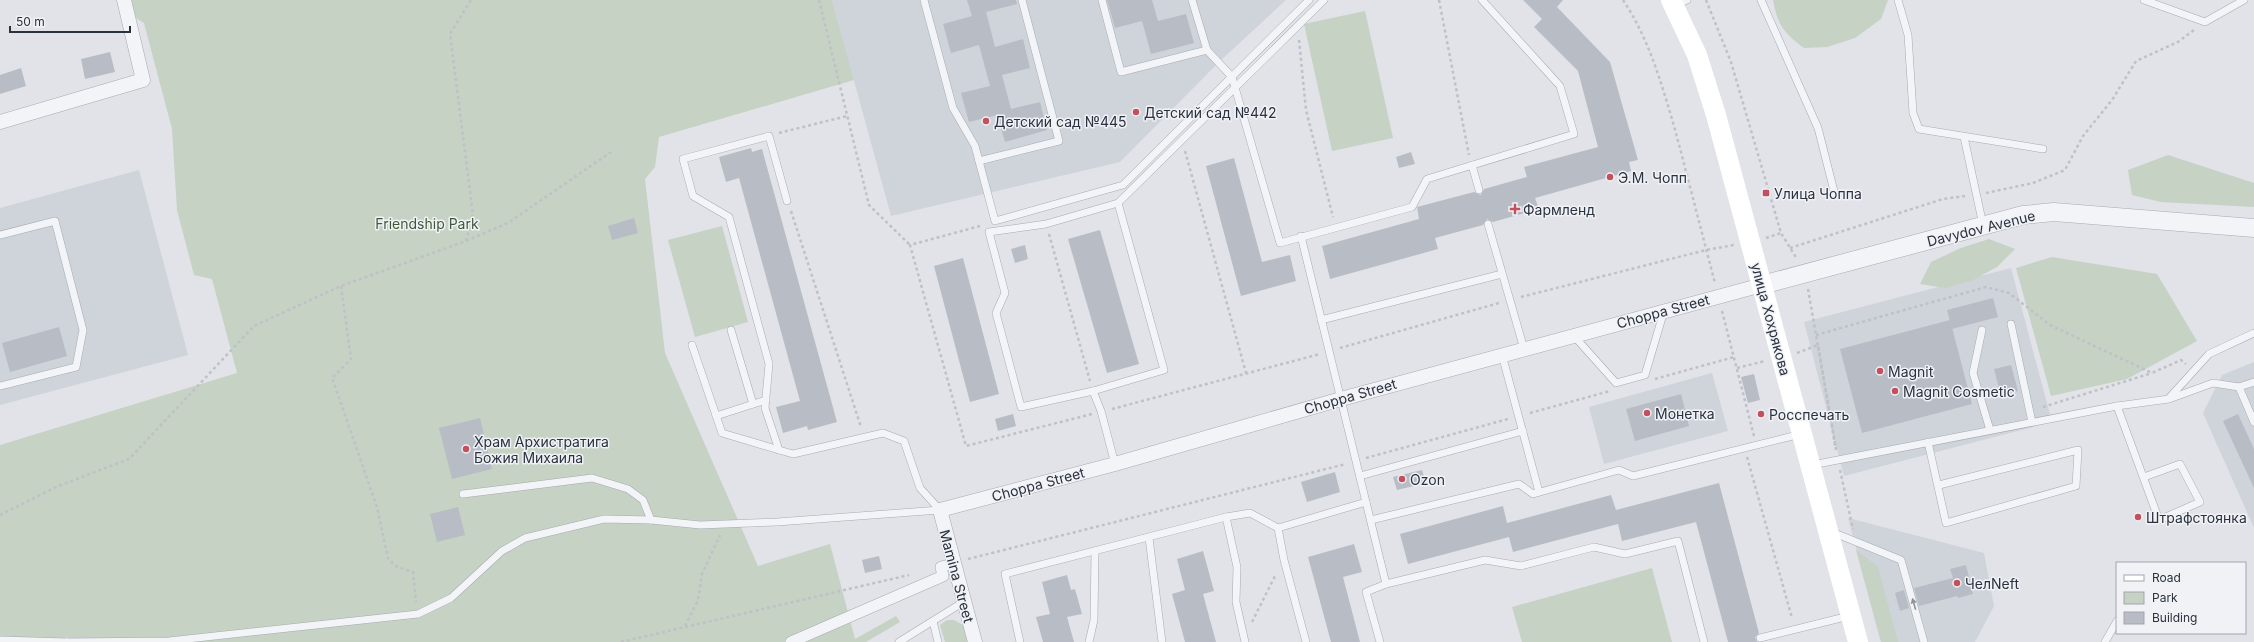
<svg xmlns="http://www.w3.org/2000/svg" width="2254" height="642" font-family="Inter,sans-serif">
<style>
.built{fill:#cfd3da}
.green{fill:#c6d2c3}
.building{fill:#b8bdc5}
.lines{fill:none;stroke-linecap:round;stroke-linejoin:round}
.service-casing{stroke:#a6aab2;stroke-width:8}
.pedestrian-casing{stroke:#a6aab2;stroke-width:12}
.minor-casing{stroke:#a6aab2;stroke-width:15}
.tertiary-casing{stroke:#a6aab2;stroke-width:19}
.path{stroke:#bfc1c7;stroke-width:2.5;stroke-dasharray:3 3;stroke-linecap:butt}
.service{stroke:#f3f4f7;stroke-width:7}
.pedestrian{stroke:#f3f4f7;stroke-width:11}
.minor{stroke:#f3f4f7;stroke-width:14}
.tertiary{stroke:#f3f4f7;stroke-width:18}
.secondary{stroke:#fff;stroke-width:20}
.oneway{fill:#8e929b}
.poi-dot{fill:#c4505d;stroke:#f0f2f6;stroke-width:1.5}
.labels{text-anchor:middle;dominant-baseline:central;stroke-width:3;stroke-linejoin:round;paint-order:stroke}
.poi-label{font-size:14px;fill:#2a313f;stroke:#f0f2f6;text-anchor:start}
.park-label{font-size:14px;fill:#3e5939;stroke:#f0f2f6}
.street-label{font-size:14px;fill:#2a313f;stroke:#f0f2f6}
</style>
<rect width="100%" height="100%" fill="#e1e3e8"/>
<g class="built">
<polygon points="832,0 1286,0 1219,62 1120,162 891,216"/>
<polygon points="139,170 188,355 0,405 0,208"/>
<polygon points="2011,268 2052,422 1844,476 1804,322"/>
<polygon points="2254,362 2254,528 2203,413 2222,375"/>
<polygon points="1712,373 1728,431 1604,464 1589,407"/>
<polygon points="1848,518 1984,553 1994,606 1975,642 1881,642"/>
</g>
<g class="green">
<polygon points="131,0 832,0 854,80 659,137 655,167 645,179 665,353 758,566 830,544 855,639 896,616 900,622 866,642 0,642 0,445 237,373 212,279 194,275 177,210 172,129 144,23 136,18"/>
<path d="M1773,0H1888L1881,19L1855,38L1827,47L1804,48C1784,33 1778,26 1773,0Z"/>
<polygon points="1365,11 1393,138 1332,151 1304,24"/>
<polygon points="2168,155 2254,183 2254,207 2161,202 2132,195 2128,170"/>
<polygon points="722,226 748,322 695,337 668,240"/>
<polygon points="1989,239 2015,249 1997,267 1973,280 1945,288 1920,284 1931,262 1961,248"/>
<polygon points="2052,257 2157,274 2197,341 2127,379 2051,396 2016,268"/>
<polygon points="1856,550 1878,567 1898,642 1881,642"/>
<polygon points="1652,568 1672,642 1522,642 1512,607"/>
<polygon points="947,620 954,620 963,625 969,642 945,642 940,625"/>
</g>
<g class="building">
<polygon points="967,0 1016,0 1017,4 986,12 995,47 1023,39 1030,68 1002,75 1011,109 1040,102 1047,130 1005,142 997,115 969,122 961,93 990,86 979,45 951,53 943,24 972,16"/>
<polygon points="1107,0 1152,0 1158,21 1186,14 1194,43 1151,54 1142,21 1115,28"/>
<polygon points="1523,0 1563,0 1557,7 1610,62 1638,160 1629,162 1631,171 1535,198 1539,209 1493,222 1487,219 1483,225 1435,238 1438,249 1330,279 1322,246 1419,219 1417,207 1474,192 1481,195 1484,189 1527,177 1524,167 1598,147 1578,71 1534,27 1542,19"/>
<polygon points="110,52 115,72 85,79 81,59"/>
<polygon points="21,68 26,86 0,94 0,75"/>
<polygon points="751,148 752,152 762,149 837,422 808,430 807,426 783,433 776,407 800,401 739,178 726,182 719,157"/>
<polygon points="1411,152 1415,164 1399,168 1396,157"/>
<polygon points="1234,158 1262,262 1290,255 1296,281 1241,296 1206,166"/>
<polygon points="634,218 638,233 612,240 608,226"/>
<polygon points="1100,230 1139,364 1107,373 1068,239"/>
<polygon points="1025,245 1028,259 1015,263 1011,249"/>
<polygon points="963,258 999,394 970,402 934,266"/>
<polygon points="1993,298 1998,317 1952,329 1947,310"/>
<polygon points="1950,320 1972,404 1862,433 1840,349"/>
<polygon points="59,327 67,356 10,372 2,343"/>
<polygon points="2011,365 2018,391 2001,396 1994,369"/>
<polygon points="1754,374 1760,400 1748,403 1741,377"/>
<polygon points="1681,394 1689,426 1635,441 1626,409"/>
<polygon points="1013,414 1016,426 998,431 995,419"/>
<polygon points="2238,414 2254,449 2254,488 2223,421"/>
<polygon points="480,418 492,469 452,479 439,428"/>
<polygon points="1422,470 1426,483 1397,490 1393,477"/>
<polygon points="1335,472 1340,492 1307,502 1301,482"/>
<polygon points="1719,483 1759,633 1755,637 1757,642 1728,642 1696,522 1622,541 1618,524 1513,552 1509,537 1408,564 1400,534 1503,506 1507,523 1611,495 1616,510"/>
<polygon points="458,507 465,535 437,542 430,514"/>
<polygon points="1354,544 1362,572 1343,577 1360,642 1331,642 1308,557"/>
<polygon points="1203,551 1214,591 1203,594 1216,642 1185,642 1172,594 1185,590 1177,559"/>
<polygon points="879,556 882,569 865,573 862,560"/>
<polygon points="1966,565 1973,594 1958,598 1957,596 1919,606 1914,588 1953,578 1950,569"/>
<polygon points="1067,575 1071,590 1075,589 1082,614 1067,617 1074,642 1043,642 1036,617 1050,614 1042,582"/>
<polygon points="1904,590 1909,608 1900,611 1895,593"/>
</g>
<g class="lines">
<defs>
<g id="service">
<polyline points="924,0 953,108 975,146 995,221 1123,185 1309,0"/>
<polyline points="1102,0 1121,72 1207,50"/>
<polyline points="1192,0 1207,50 1232,77 1280,243 1412,207 1427,179 1574,134 1560,86 1482,0"/>
<polyline points="1761,0 1818,128 1835,195"/>
<polyline points="1898,0 1908,35 1913,113 1919,129 2043,149"/>
<polyline points="2144,0 2205,22 2244,0"/>
<polyline points="1675,5 1687,0"/>
<polyline points="1964,137 1983,225"/>
<polyline points="979,161 1059,141 1022,0"/>
<polyline points="1472,165 1479,190"/>
<polyline points="787,201 769,136 683,159 693,196 729,217 769,364 765,408 779,450 793,454 883,433 904,441 920,488 940,510"/>
<polyline points="1488,224 1524,349"/>
<polyline points="0,235 55,221 83,330 76,367 0,386"/>
<polyline points="1301,236 1386,584 1366,592 1380,642"/>
<polyline points="1321,320 1502,274"/>
<polyline points="2011,324 2032,422"/>
<polyline points="731,330 753,404"/>
<polyline points="1982,330 1973,373 1990,430"/>
<polyline points="1574,336 1616,383 1645,375 1664,311"/>
<polyline points="692,345 722,433 779,450"/>
<polyline points="1502,355 1539,492"/>
<polyline points="2239,387 2254,422"/>
<polyline points="1093,391 1164,370 1118,203"/>
<polyline points="2170,397 2209,354 2254,333"/>
<polyline points="2117,406 2159,520 2200,502 2180,464 2144,477"/>
<polyline points="716,416 766,400"/>
<polyline points="1928,442 1946,523 2076,486 2078,450 1939,485"/>
<polyline points="1115,464 1101,411 1093,391 1021,407 996,313 1005,293 989,232 1046,224 1118,203 1324,0"/>
<polyline points="1812,465 2117,406 2169,399 2213,383 2239,387 2254,382"/>
<polyline points="1360,476 1523,431"/>
<polyline points="463,494 592,478 628,489 643,500 651,520"/>
<polyline points="1226,517 1237,567 1236,602 1245,642"/>
<polyline points="1371,520 1519,484 1533,494 1619,470 1633,476 1801,434"/>
<polyline points="1278,528 1284,560 1306,642"/>
<polyline points="1832,532 1901,560 1924,642"/>
<polyline points="1149,538 1162,642"/>
<polyline points="1386,584 1485,560 1521,566 1594,547 1625,554 1678,541 1704,642"/>
<polyline points="933,621 938,642"/>
<polyline points="1760,638 1849,616"/>
<polyline points="0,640 67,642"/>
<polyline points="67,642 169,641 418,614 451,598 502,551 525,538 604,519 651,520 700,525 777,522 940,510"/>
<polyline points="899,642 965,601"/>
<polyline points="1020,642 1005,574 1226,517 1250,513 1278,528 1366,502"/>
<polyline points="1089,642 1094,620 1095,552"/>
<polyline points="2105,642 2117,621"/>
</g>
<polyline id="pedestrian" points="791,642 943,576 941,567 945,566"/>
<g id="minor">
<polyline points="0,122 143,80 124,0"/>
<polyline points="975,642 940,510 1115,464 1341,399 1762,285"/>
</g>
<polyline id="tertiary" points="1762,285 2023,215 2054,212 2254,228"/>
</defs>
<use href="#service" class="service-casing"/>
<use href="#pedestrian" class="pedestrian-casing"/>
<use href="#minor" class="minor-casing"/>
<use href="#tertiary" class="tertiary-casing"/>
<g class="path">
<polyline points="819,0 869,205 910,245"/>
<polyline points="1439,0 1469,155"/>
<path d="M1623,0C1649,39 1661,82 1674,126C1688,178 1701,230 1715,283"/>
<polyline points="1706,0 1731,62 1781,233 1797,259"/>
<polyline points="1299,40 1306,110 1333,217"/>
<polyline points="779,133 847,116"/>
<polyline points="1185,151 1246,373"/>
<polyline points="1986,193 2033,183 2065,170 2083,136 2112,100 2136,61 2178,42 2194,30"/>
<polyline points="791,211 861,427"/>
<polyline points="980,226 910,245 966,446 1092,414"/>
<polyline points="1049,234 1090,381"/>
<polyline points="1766,238 1781,233"/>
<polyline points="466,241 473,215 450,34 471,0"/>
<polyline points="1790,248 1943,199 1965,196"/>
<polyline points="341,286 351,359 332,378 377,507 388,558 395,566 413,572 416,602"/>
<polyline points="1808,289 1836,450"/>
<polyline points="1521,297 1706,250 1734,245"/>
<polyline points="1722,311 1754,436"/>
<polyline points="1816,335 1986,287 2009,293 2050,325 2152,373 2181,360 2186,364"/>
<polyline points="1340,348 1499,303"/>
<polyline points="1797,353 1818,345 1836,449"/>
<polyline points="1737,368 1765,361"/>
<polyline points="1655,379 1734,357"/>
<polyline points="2043,407 2152,373"/>
<polyline points="1112,409 1320,354"/>
<polyline points="1530,413 1610,391"/>
<polyline points="1747,457 1792,618"/>
<polyline points="1366,458 1508,419"/>
<polyline points="1840,470 1853,529"/>
<polyline points="0,515 56,487 129,459 254,326 341,286 466,241 508,223 611,152"/>
<polyline points="968,559 1346,464"/>
<polyline points="1252,622 1276,574"/>
<polyline points="685,626 698,600 702,574 720,535"/>
<polyline points="621,642 909,575"/>
</g>
<use href="#service" class="service"/>
<use href="#pedestrian" class="pedestrian"/>
<use href="#minor" class="minor"/>
<use href="#tertiary" class="tertiary"/>
<polyline class="secondary" points="1671,0 1697,55 1716,115 1858,642"/>
</g>
<defs><path id="oneway-solid" d="M-6-.8H1V-3.2L6.5 0L1 3.2V.8H-6Z"/></defs>
<use class="oneway" href="#oneway-solid" transform="translate(1914 604) rotate(-106)"/>
<g class="poi-dot">
<circle cx="1136" cy="112" r="4"/>
<circle cx="986" cy="121" r="4"/>
<circle cx="1610" cy="177" r="4"/>
<rect x="1762" y="189" width="8" height="8" rx="2"/>
<path d="M1513 203h4v4h4v4h-4v4h-4v-4h-4v-4h4z"/>
<circle cx="1880" cy="371" r="4"/>
<circle cx="1895" cy="391" r="4"/>
<circle cx="1647" cy="413" r="4"/>
<circle cx="1761" cy="414" r="4"/>
<circle cx="466" cy="449" r="4"/>
<circle cx="1402" cy="479" r="4"/>
<circle cx="2138" cy="517" r="4"/>
<circle cx="1957" cy="583" r="4"/>
</g>
<g class="labels">
<g class="poi-label">
<text x="1144" y="112">Детский сад №442</text>
<text x="994" y="121">Детский сад №445</text>
<text x="1618" y="177">Э.М. Чопп</text>
<text x="1774" y="193">Улица Чоппа</text>
<text x="1523" y="209">Фармленд</text>
<text x="1888" y="371">Magnit</text>
<text x="1903" y="391">Magnit Cosmetic</text>
<text x="1655" y="413">Монетка</text>
<text x="1769" y="414">Росспечать</text>
<text x="474" y="441">Храм Архистратига<tspan x="474" dy="16">Божия Михаила</tspan></text>
<text x="1410" y="479">Ozon</text>
<text x="2146" y="517">Штрафстоянка</text>
<text x="1965" y="583">ЧелNeft</text>
</g>
<g class="park-label">
<text x="427" y="223">Friendship Park</text>
</g>
<g class="street-label">
<text transform="translate(1981 228) rotate(-14)">Davydov Avenue</text>
<text transform="translate(1663 311) rotate(-15)">Choppa Street</text>
<text transform="translate(1771 319) rotate(75)">улица Хохрякова</text>
<text transform="translate(1350 396) rotate(-16)">Choppa Street</text>
<text transform="translate(1038 484) rotate(-15)">Choppa Street</text>
<text transform="translate(957 576) rotate(75)">Mamina Street</text>
</g>
</g>
<rect x="2116" y="562" width="130" height="72" fill="#f0f2f6" stroke="#a1a5ad"/>
<rect x="2124" y="575" width="20" height="6" fill="#ffffff" stroke="#a1a5ad"/>
<text x="2152" y="582" font-size="12" fill="#2a313f">Road</text>
<rect x="2124" y="592" width="20" height="12" fill="#c6d2c3" stroke="#a1a5ad"/>
<text x="2152" y="602" font-size="12" fill="#2a313f">Park</text>
<rect x="2124" y="612" width="20" height="12" fill="#b8bdc5" stroke="#a1a5ad"/>
<text x="2152" y="622" font-size="12" fill="#2a313f">Building</text>
<path d="M10 26v6h120v-6" fill="none" stroke="#2a313f" stroke-width="2"/>
<text x="16" y="26" font-size="12" fill="#2a313f" stroke="#f0f2f6" stroke-width="3" paint-order="stroke">50 m</text>
</svg>
